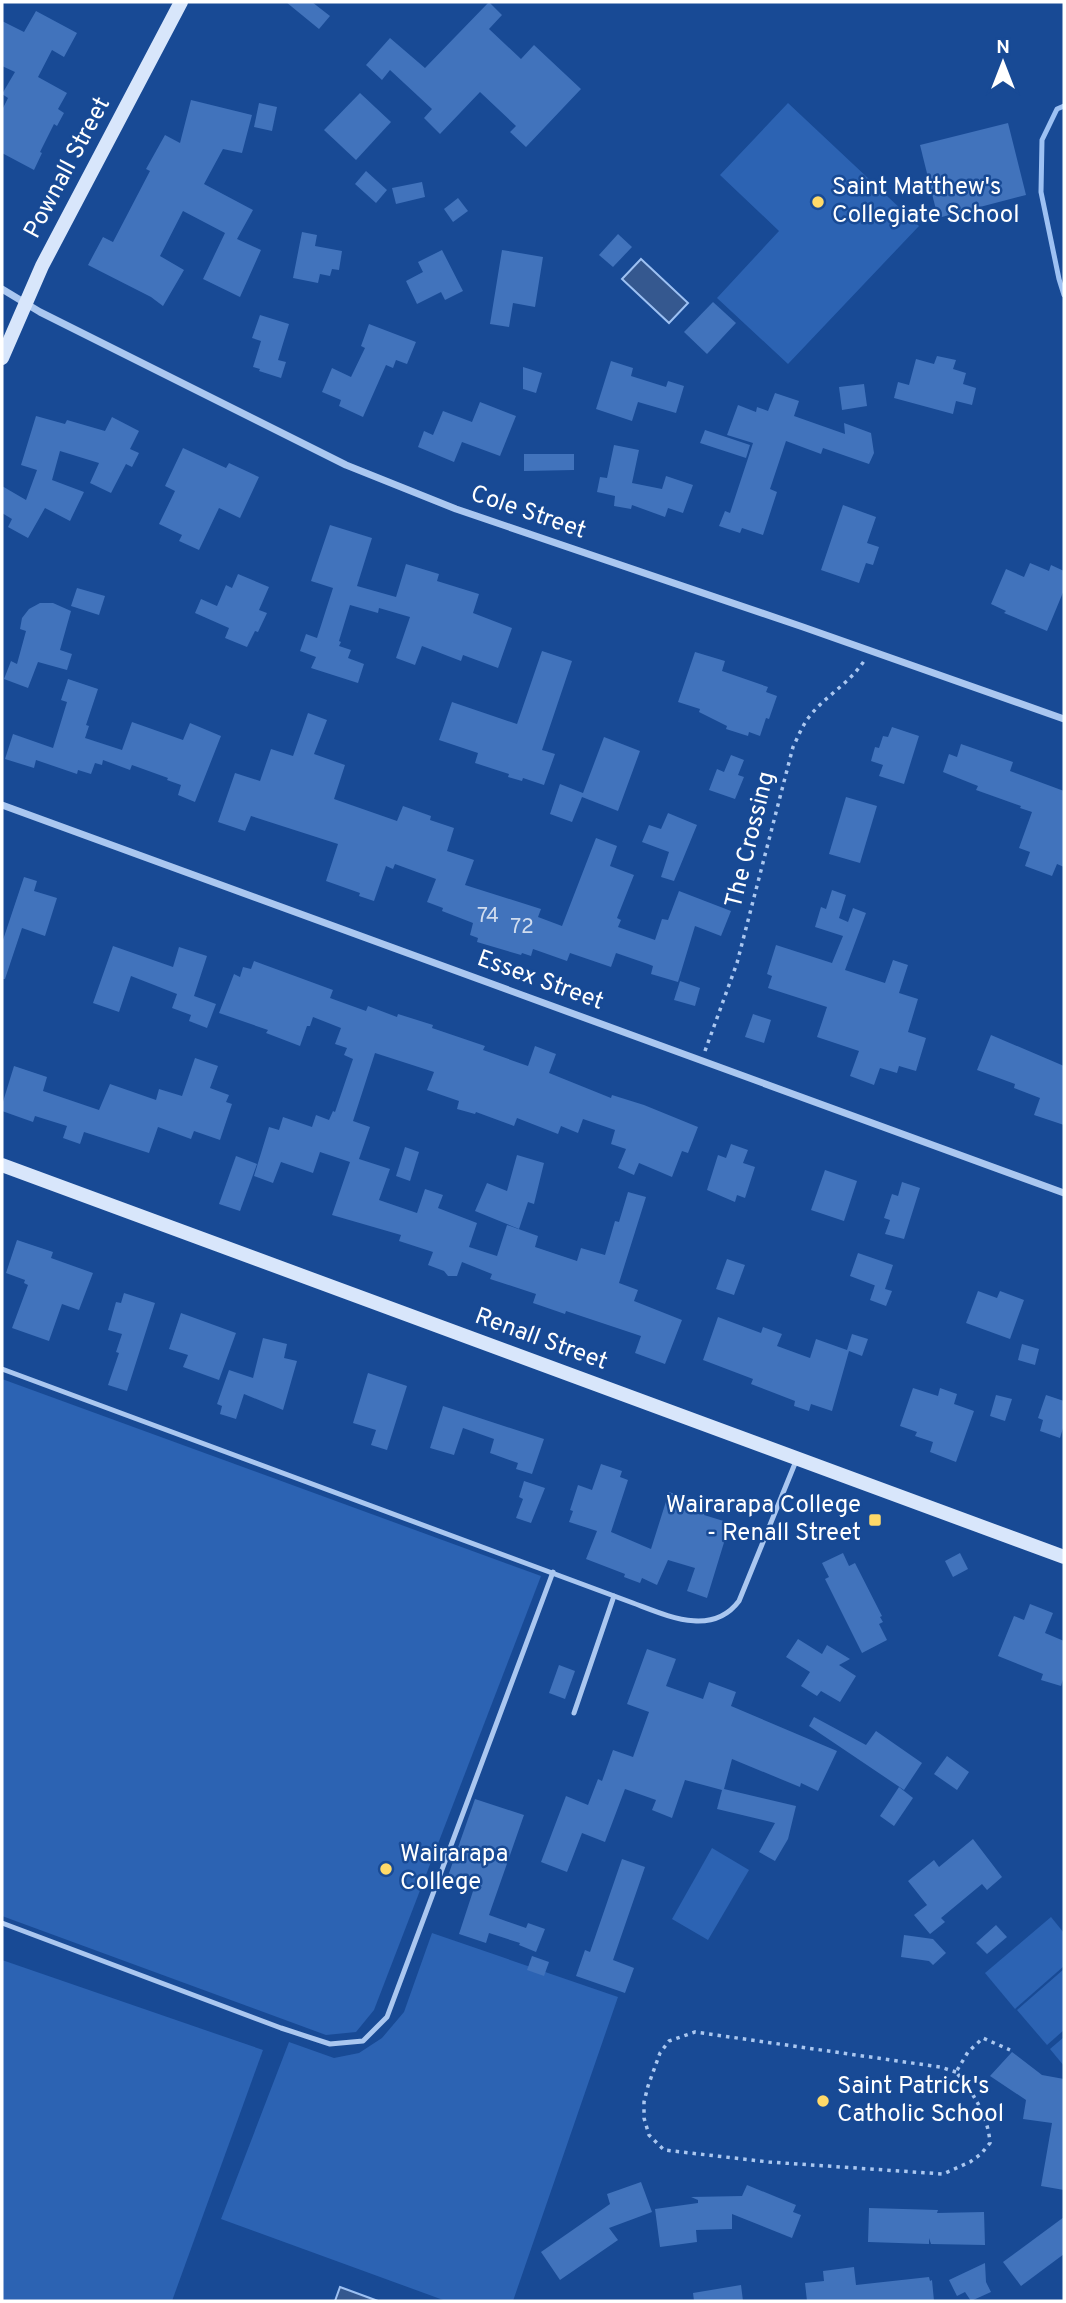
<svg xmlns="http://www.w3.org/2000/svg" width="1066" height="2303" font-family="Overpass,sans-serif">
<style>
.green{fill:#2c63b3}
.water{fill:#35588f;stroke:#9dc1f3;stroke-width:2}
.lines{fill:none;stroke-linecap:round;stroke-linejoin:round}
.stream{stroke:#9dc1f3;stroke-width:5}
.building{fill:#4173bc}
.path{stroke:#aac7f0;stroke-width:3.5;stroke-dasharray:3.5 5;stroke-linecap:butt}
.lane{stroke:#aac7f0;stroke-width:5}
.street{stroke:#aac7f0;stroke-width:7}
.secondary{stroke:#d8e6fb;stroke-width:14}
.poi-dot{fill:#ffda69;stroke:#184a95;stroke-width:2.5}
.labels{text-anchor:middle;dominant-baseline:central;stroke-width:5;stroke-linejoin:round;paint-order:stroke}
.number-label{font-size:21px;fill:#d0dcee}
.street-label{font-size:24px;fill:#fff;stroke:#184a95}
.poi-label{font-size:24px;fill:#fff;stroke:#184a95;text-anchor:start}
</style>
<rect width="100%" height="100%" fill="#184a95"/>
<g class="green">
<polygon points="788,103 919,226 788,364 717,298 779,231 720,175"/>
<polygon points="2,1379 541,1576 374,2010 356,2032 326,2035 2,1916"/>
<polygon points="712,1848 749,1870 708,1940 672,1919"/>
<polygon points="1051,1917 1064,1933 1064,1966 1015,2009 985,1973"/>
<polygon points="432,1933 618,1997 513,2301 446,2301 221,2219 289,2042 334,2058 359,2053 382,2038 404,2012"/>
<polygon points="2,1960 263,2050 172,2301 2,2301"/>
<polygon points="1064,1969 1064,2030 1047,2045 1017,2010"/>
<polygon points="1064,2037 1064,2066 1050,2049"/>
</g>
<g class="water">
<polygon points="641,259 688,303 669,323 622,279"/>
<polygon points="340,2287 378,2301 335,2301"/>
</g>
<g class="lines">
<polyline class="stream" points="1064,106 1057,109 1042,140 1041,192 1059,279 1064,295"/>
</g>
<g class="building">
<polygon points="286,2 312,2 330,16 319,29"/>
<polygon points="489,2 502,15 489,29 521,59 534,45 581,89 526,147 510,132 516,126 480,92 440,134 424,118 432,109 390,70 382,80 366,65 390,38 425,68"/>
<polygon points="36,11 77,33 64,57 52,50 38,77 67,93 58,109 64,113 57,126 54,124 40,152 42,153 34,170 2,153 2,110 8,98 2,94 15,72 2,66 2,21 24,32"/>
<polygon points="360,93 391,122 356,160 324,130"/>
<polygon points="191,100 252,115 242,153 223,149 204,184 253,210 237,239 261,250 240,297 203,279 225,233 183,211 160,256 184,270 163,306 151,297 88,265 103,237 113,242 150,171 146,169 165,135 180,143"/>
<polygon points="259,103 277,107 272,131 254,127"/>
<polygon points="1008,123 1026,195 938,218 920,145"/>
<polygon points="366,171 387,190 376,203 355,184"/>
<polygon points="422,182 425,197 396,204 392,188"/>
<polygon points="458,198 468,211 453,222 444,209"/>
<polygon points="302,232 317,235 315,246 342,251 339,270 332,269 330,276 320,274 318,283 293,278"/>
<polygon points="618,234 632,247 613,267 599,255"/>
<polygon points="442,250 463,291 445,300 441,292 417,304 406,281 423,272 418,262"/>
<polygon points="502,250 543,257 535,307 513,303 509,327 490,324"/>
<polygon points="713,302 736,323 707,354 684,332"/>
<polygon points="260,315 289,324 278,360 286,362 281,378 259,371 260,369 253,367 261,341 252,338"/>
<polygon points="369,324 416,342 407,364 396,360 393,368 386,365 363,417 339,406 341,400 322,392 332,368 351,377 365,348 361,346"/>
<polygon points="937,356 956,360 953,369 966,373 963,384 976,388 972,405 956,401 953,414 894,398 898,382 909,385 916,359 934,364"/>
<polygon points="611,361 633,368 631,376 666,387 668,381 684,386 676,413 638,402 632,421 596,409"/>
<polygon points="523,367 542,373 536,393 523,389"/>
<polygon points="864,384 867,406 842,410 839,387"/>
<polygon points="775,393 799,401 794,416 845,434 844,423 871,433 874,453 869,464 823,448 821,454 786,441 770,489 777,492 763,535 742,528 740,533 719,526 725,511 730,513 753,443 727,435 738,405 756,412 757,407 768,411"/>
<polygon points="480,402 516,416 500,456 462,442 454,462 418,447 424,431 433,435 443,411 472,422"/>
<polygon points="36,416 65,424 67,420 105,431 112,417 139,431 130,449 139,453 132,467 126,464 111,493 90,483 99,463 60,451 52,480 84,492 70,521 45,508 28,538 8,527 12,519 2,513 2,486 26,500 37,470 21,465"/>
<polygon points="705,430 750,445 746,458 700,443"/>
<polygon points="614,445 639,450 632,483 662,489 666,476 693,485 683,513 668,508 665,517 632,505 631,509 614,506 615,496 597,492 600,477 607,478"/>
<polygon points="183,448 226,468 229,463 259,477 240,518 219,508 199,550 179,541 182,535 159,524 175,491 165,486"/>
<polygon points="524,454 574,454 574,470 524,471"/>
<polygon points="843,505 876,517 867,543 879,547 873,565 866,563 859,583 821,570"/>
<polygon points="330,525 372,538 357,586 396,597 406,564 439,574 437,581 479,594 473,613 512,628 498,668 463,655 461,661 422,646 415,665 396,658 410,617 379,608 378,613 350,605 339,641 341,642 339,646 351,650 348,658 364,664 358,683 311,668 316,657 300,651 306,634 317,638 333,588 311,581"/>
<polygon points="1030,563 1049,571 1051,565 1064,571 1064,590 1047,631 1004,613 1006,611 991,604 1006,569 1024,577"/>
<polygon points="238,574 269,587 259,610 267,613 258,632 255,631 247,647 225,638 229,628 195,613 201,599 217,606 226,585 232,588"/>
<polygon points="77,588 105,596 99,615 71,606"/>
<polygon points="40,603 53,603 71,611 60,650 72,654 67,670 38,662 28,688 4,679 11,661 17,664 26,631 20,629 22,618 29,609"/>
<polygon points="542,651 572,661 542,750 555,754 544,785 523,778 522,781 508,777 509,774 475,763 478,753 439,740 452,702 517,724"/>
<polygon points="695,652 725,661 722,671 768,687 766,692 777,696 769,719 766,718 760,736 749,732 748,736 726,729 727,726 699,712 700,709 678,702"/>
<polygon points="68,679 98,689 86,725 89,726 85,738 122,750 132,722 183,740 190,723 221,736 195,802 178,795 181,785 167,780 168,778 132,765 130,770 103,760 102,765 95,763 91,774 78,770 77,774 36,760 34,768 5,759 13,734 53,748 67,702 61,700"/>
<polygon points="308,713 327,720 314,754 345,765 334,799 397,821 403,806 431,816 430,820 454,828 447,851 474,860 465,885 541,909 538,917 562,926 596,838 617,846 610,866 634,875 617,918 621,920 618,927 655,940 662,919 668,920 679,891 731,911 721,936 695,926 678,982 651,974 653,966 648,964 616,953 611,967 570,953 567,961 533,949 531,956 522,953 521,955 477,942 478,938 470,935 473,923 442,911 443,908 427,902 436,879 395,864 393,869 386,866 374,901 359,896 360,893 326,881 338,844 251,816 245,831 218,822 235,773 260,781 271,749 293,756"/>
<polygon points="892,727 919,736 904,784 879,776 883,765 871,761 875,747 879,748 883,736 888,737"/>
<polygon points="604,737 640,751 618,811 582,797 572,822 550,814 560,784 583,793"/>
<polygon points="961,744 1013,762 1010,771 1064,791 1064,867 1057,864 1052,876 1025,866 1030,852 1019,848 1032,812 1020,808 1021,806 976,790 978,786 943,772 949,754 957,757"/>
<polygon points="731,755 744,760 738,775 744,777 735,799 709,790 717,769 724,772"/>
<polygon points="846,797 877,806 860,863 829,854"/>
<polygon points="668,813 697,825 674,881 661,877 669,852 642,842 649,825 661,829"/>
<polygon points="24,877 37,881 34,891 57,898 45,936 22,928 5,979 2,979 2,943"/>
<polygon points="832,890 846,895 839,918 848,922 853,908 866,913 845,970 885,983 893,960 908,965 899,993 918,999 908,1032 926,1038 916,1071 899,1066 897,1073 880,1068 874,1085 850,1076 859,1051 817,1037 827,1007 768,988 772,976 767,974 776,945 832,963 843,936 815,927 821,907 826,909"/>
<polygon points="113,946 173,967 179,947 207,956 194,996 216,1004 207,1028 189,1021 191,1015 172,1008 177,994 131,976 119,1012 93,1003"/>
<polygon points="254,961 333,990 330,998 366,1011 368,1006 397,1017 398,1014 433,1025 432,1028 485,1046 483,1050 528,1066 535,1046 556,1054 549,1073 611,1098 612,1095 644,1105 698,1127 688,1153 682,1151 672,1177 639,1163 634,1175 618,1168 626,1149 611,1144 615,1130 583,1119 578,1133 561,1126 558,1134 517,1118 514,1126 476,1112 475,1114 457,1109 459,1101 427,1090 434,1072 375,1053 353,1121 370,1127 359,1159 390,1169 379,1200 417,1213 425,1189 443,1195 438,1208 477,1223 469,1247 497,1256 507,1225 538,1236 535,1247 577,1261 581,1248 605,1255 615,1221 619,1222 628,1192 646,1197 619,1283 638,1290 634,1301 682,1320 665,1364 635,1353 641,1336 566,1311 565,1314 533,1303 536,1294 490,1279 492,1274 462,1262 457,1276 448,1276 444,1271 428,1265 433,1252 399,1241 401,1235 332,1215 350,1162 320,1152 313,1173 281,1162 273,1183 254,1176 269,1127 279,1130 283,1117 312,1127 316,1115 329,1120 333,1111 335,1112 353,1059 344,1055 347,1048 335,1044 341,1028 313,1017 310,1026 307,1026 300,1046 266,1033 268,1030 219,1013 234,974 240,977 243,967 251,969"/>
<polygon points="680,981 700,988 695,1006 674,1000"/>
<polygon points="753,1014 771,1020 764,1043 745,1037"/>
<polygon points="991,1035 1064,1066 1064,1125 1034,1115 1040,1098 1014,1088 1015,1084 977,1070"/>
<polygon points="195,1058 218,1066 210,1088 229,1095 226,1102 232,1104 220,1140 194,1131 191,1139 158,1127 149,1153 84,1132 80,1144 63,1138 67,1126 35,1116 33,1122 2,1111 2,1105 14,1066 47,1077 43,1091 99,1110 110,1084 156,1100 159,1089 182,1096"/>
<polygon points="731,1144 748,1150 743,1163 755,1167 745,1198 737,1195 735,1202 707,1190 718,1155 726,1158"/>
<polygon points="405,1147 419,1152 410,1181 396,1176"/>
<polygon points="517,1155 544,1163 534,1204 528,1202 519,1229 475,1211 487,1183 507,1191"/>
<polygon points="236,1156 257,1164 240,1211 219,1204"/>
<polygon points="825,1170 857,1181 844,1221 811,1210"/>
<polygon points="902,1182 920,1188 904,1239 885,1234 890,1220 884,1218 892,1194 898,1196"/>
<polygon points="17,1240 53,1252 51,1258 93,1273 79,1310 62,1304 49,1341 12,1328 28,1285 24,1283 25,1280 6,1273"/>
<polygon points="858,1253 893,1265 885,1289 892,1291 886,1306 870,1300 875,1285 879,1287 850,1276"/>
<polygon points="727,1259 745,1265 734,1295 716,1289"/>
<polygon points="978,1291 997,1298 1000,1291 1024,1300 1010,1339 966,1323"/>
<polygon points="124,1293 155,1303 127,1391 108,1385 119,1353 116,1352 122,1334 108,1330 116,1302 121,1303"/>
<polygon points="181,1313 236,1333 219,1380 183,1367 188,1355 169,1349"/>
<polygon points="718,1317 761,1333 763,1327 782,1334 777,1346 810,1358 816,1339 847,1350 852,1334 868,1339 862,1356 849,1351 832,1411 811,1404 809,1411 794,1406 795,1401 751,1384 753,1379 703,1360"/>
<polygon points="263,1338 287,1344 284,1358 297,1361 283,1410 244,1394 236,1419 220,1414 222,1406 217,1404 229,1370 253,1378"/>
<polygon points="1022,1344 1039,1349 1035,1365 1018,1360"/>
<polygon points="368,1373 407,1386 387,1450 371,1445 376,1430 353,1423"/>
<polygon points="913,1388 938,1396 940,1388 957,1394 954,1404 974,1411 956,1462 930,1452 933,1442 915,1436 917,1432 900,1426"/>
<polygon points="996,1395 1012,1399 1005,1421 990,1416"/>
<polygon points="1046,1395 1064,1401 1064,1425 1060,1438 1040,1431 1043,1420 1038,1418"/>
<polygon points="443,1406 544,1439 532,1474 516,1469 518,1463 490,1453 494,1439 463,1428 454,1455 430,1448"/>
<polygon points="601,1464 622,1471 620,1477 628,1480 611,1532 651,1549 669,1492 707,1505 704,1515 730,1523 707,1598 687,1591 695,1568 668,1560 657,1585 642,1578 640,1583 624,1577 625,1574 586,1559 597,1531 569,1522 573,1511 570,1510 578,1485 592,1490"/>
<polygon points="524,1481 545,1488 531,1523 516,1518 523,1499 519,1497"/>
<polygon points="843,1553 849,1566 855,1563 882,1616 880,1617 883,1622 879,1624 887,1640 862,1653 825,1579 829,1577 822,1563"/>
<polygon points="960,1553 968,1569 953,1577 945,1561"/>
<polygon points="1030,1604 1053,1613 1045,1633 1064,1641 1064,1676 1061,1686 1041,1680 1043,1674 998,1656 1014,1616 1024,1620"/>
<polygon points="798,1639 822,1654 827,1645 850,1659 839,1665 856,1676 840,1702 821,1691 817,1696 801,1686 810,1672 786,1657"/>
<polygon points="647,1649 676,1659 666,1686 703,1699 709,1682 736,1692 731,1706 837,1751 818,1791 801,1783 800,1787 732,1759 724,1789 796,1806 788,1839 775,1861 759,1852 775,1823 717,1809 722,1790 685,1780 672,1818 652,1810 656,1800 625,1789 605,1842 582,1833 567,1872 541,1862 566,1796 588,1805 598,1779 602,1781 613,1750 633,1757 649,1712 627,1704"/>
<polygon points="559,1665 575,1671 565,1699 549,1693"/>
<polygon points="814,1717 866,1745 876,1731 922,1763 904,1790 809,1726"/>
<polygon points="947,1756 969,1772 957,1790 934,1774"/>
<polygon points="899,1787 913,1798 894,1826 880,1816"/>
<polygon points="475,1799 524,1815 489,1915 526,1928 528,1923 545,1929 536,1952 519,1945 520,1943 489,1933 486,1943 459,1934 475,1885 448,1876"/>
<polygon points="973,1839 1002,1877 987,1890 982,1884 941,1918 945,1922 930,1934 914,1915 927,1905 908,1881 934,1860 939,1867"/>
<polygon points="622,1859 645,1867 613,1960 634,1968 625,1993 576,1976 585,1950 590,1952"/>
<polygon points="996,1925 1007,1937 987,1954 976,1943"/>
<polygon points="904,1935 933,1939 946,1953 933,1965 929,1961 901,1957"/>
<polygon points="532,1956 549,1962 544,1976 527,1970"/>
<polygon points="1012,2052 1042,2075 1064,2079 1064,2190 1041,2186 1052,2123 1023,2119 1026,2100 990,2076"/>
<polygon points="641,2182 652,2212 609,2228 618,2240 560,2280 541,2252 610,2204 607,2194"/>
<polygon points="747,2185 796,2205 793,2212 801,2215 792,2238 732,2214 732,2229 696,2230 697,2242 660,2247 655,2209 698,2203 698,2200 691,2197 742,2196"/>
<polygon points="869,2208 938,2210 937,2213 984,2212 985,2245 931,2244 929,2238 929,2244 868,2242"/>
<polygon points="1064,2217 1064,2254 1021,2286 1003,2262"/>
<polygon points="985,2263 986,2282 991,2292 971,2301 965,2292 957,2296 949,2280"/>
<polygon points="854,2267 856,2285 929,2277 930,2281 932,2280 934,2301 807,2301 805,2283 824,2281 823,2271"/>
<polygon points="741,2285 743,2301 694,2301 693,2293"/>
</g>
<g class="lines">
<g class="path">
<path d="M705,1051L737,963L793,747C798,737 802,726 809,717C825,696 849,684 864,661"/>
<path d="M956,2072L940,2067L695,2032L669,2041L660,2053L648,2086L644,2102V2118L649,2135L664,2150L769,2162L943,2174L970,2162L981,2154L990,2143C988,2115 973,2093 956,2072L968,2052L983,2038L1010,2050"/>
</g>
<g class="lane">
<path d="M2,1369L633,1603C668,1616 712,1637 739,1601L796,1461"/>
<polyline points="574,1713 614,1596"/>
<polyline points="2,1923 281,2028 330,2044 363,2041 387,2017 553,1572"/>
</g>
<g class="street">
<polyline points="2,289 40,312 346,465 456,509 803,627 1064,719"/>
<polyline points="2,805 1064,1193"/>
</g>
<g class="secondary">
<polyline points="2,358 42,266 181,2"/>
<polyline points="2,1165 1064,1557"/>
</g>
</g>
<g class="poi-dot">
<circle cx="818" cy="202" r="7"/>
<rect x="868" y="1513" width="14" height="14" rx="3.5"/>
<circle cx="386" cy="1869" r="7"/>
<circle cx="823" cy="2101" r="7"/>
</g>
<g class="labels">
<g class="number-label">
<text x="488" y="916">74</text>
<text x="522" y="927">72</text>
</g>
<g class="street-label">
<text transform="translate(68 168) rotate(-62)">Pownall Street</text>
<text transform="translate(528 513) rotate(19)">Cole Street</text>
<text transform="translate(751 840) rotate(-76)">The Crossing</text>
<text transform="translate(540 981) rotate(20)">Essex Street</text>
<text transform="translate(541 1340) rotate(20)">Renall Street</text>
</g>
<g class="poi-label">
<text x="832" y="188">Saint Matthew's<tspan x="832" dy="28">Collegiate School</tspan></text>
<text x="861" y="1506" text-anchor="end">Wairarapa College<tspan x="861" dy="28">- Renall Street</tspan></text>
<text x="400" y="1855">Wairarapa<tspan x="400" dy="28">College</tspan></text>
<text x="837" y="2087">Saint Patrick's<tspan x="837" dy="28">Catholic School</tspan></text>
</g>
</g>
<rect width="1066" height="2303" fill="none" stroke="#ffffff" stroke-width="7"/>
<g transform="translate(1003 63)" stroke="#184a95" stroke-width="5" paint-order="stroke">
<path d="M0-5L12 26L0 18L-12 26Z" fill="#ffffff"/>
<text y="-10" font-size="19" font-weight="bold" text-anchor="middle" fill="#ffffff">N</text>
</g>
</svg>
